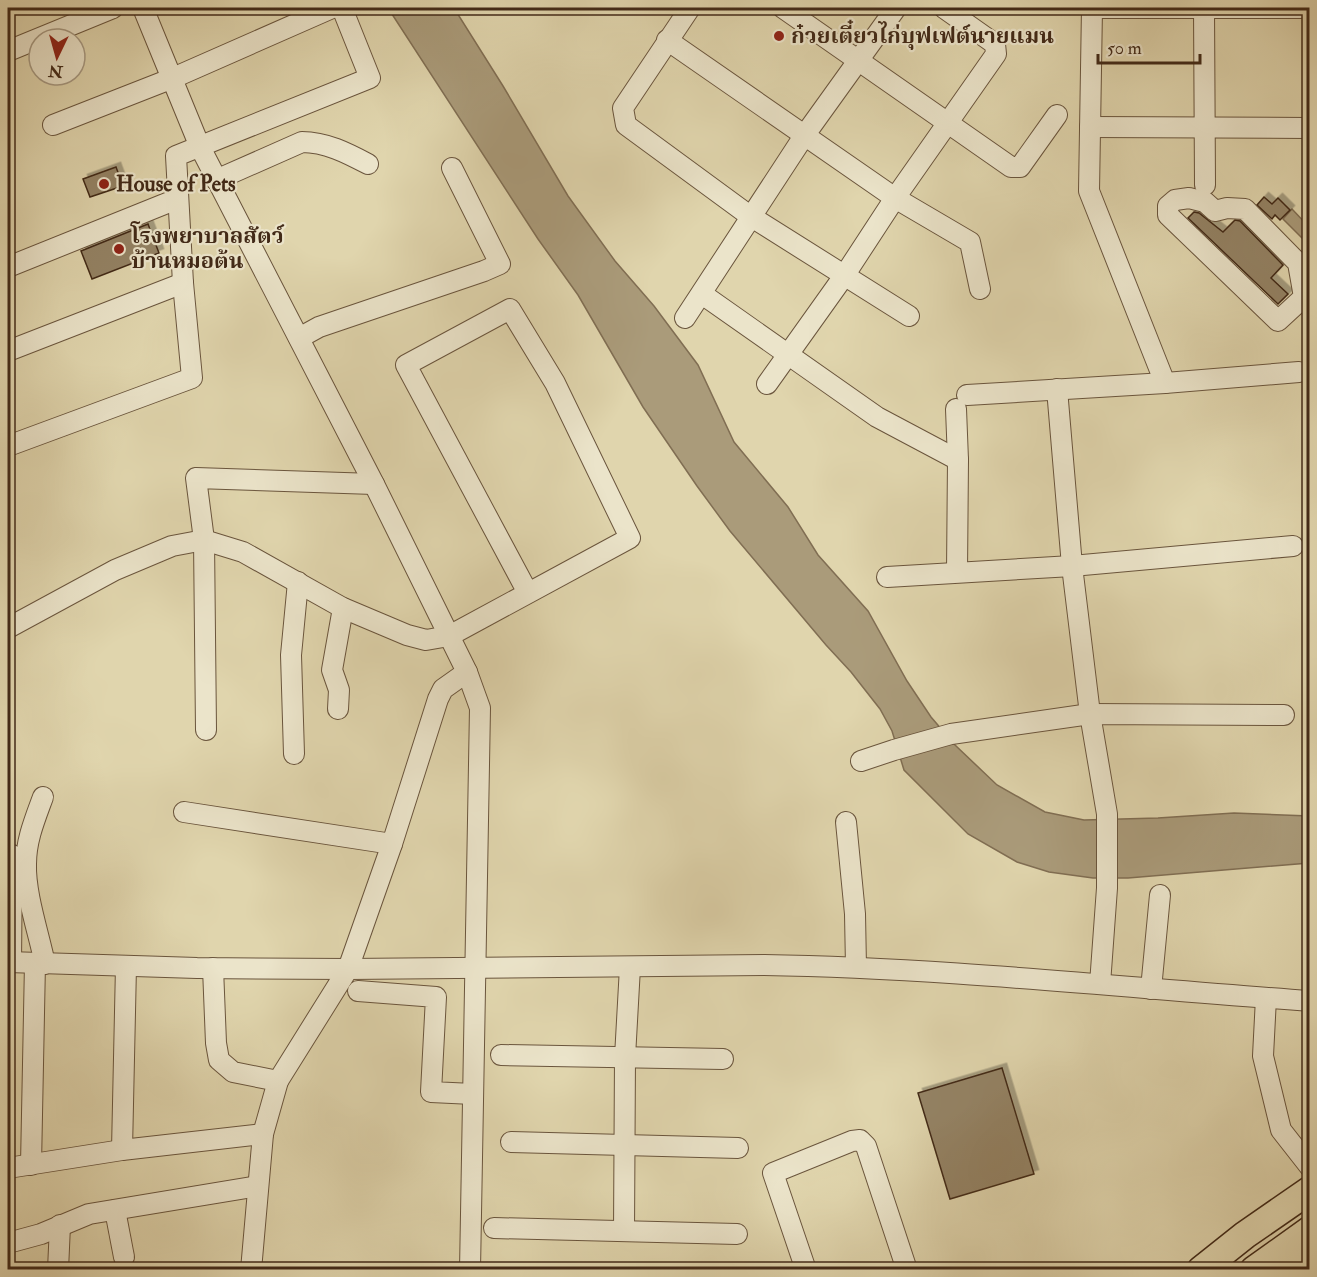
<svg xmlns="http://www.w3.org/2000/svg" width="1317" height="1277" font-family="'IM FELL Double Pica','Noto Serif Thai',serif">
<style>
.water{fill:#aa9b7a;stroke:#806e53;stroke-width:1.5}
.building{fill:#948365;stroke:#422a18;stroke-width:1.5;filter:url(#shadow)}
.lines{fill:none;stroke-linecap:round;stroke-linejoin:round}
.minor-casing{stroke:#6a553d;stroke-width:22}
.highway-casing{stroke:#422a18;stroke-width:30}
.minor{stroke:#ebe4ca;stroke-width:20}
.highway{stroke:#e0d5ad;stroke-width:27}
.poi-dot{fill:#8f2418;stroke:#ebe4ca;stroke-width:2}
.labels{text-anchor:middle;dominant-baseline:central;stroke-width:4.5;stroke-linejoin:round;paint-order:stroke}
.poi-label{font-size:22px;font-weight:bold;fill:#422a18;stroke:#ebe4ca;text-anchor:start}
</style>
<defs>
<filter id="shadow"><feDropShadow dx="4.5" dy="-4.5" stdDeviation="0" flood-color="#0004"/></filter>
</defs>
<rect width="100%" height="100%" fill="#e0d5ad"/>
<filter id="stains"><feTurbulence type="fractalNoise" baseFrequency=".00333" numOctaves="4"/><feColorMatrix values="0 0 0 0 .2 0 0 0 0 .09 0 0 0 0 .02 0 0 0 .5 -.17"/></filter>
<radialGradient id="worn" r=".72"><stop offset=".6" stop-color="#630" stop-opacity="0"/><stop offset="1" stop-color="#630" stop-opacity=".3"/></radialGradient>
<g class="water">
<polygon points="388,8 454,8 503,86 568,196 615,261 654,306 698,365 734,442 788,507 818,555 868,611 907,681 931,717 955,745 997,785 1045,812 1084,820 1158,818 1234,813 1309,816 1309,863 1128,878 1093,878 1049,872 1017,862 968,834 904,770 892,731 880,709 851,672 826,645 730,531 697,486 643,407 578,295 538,239"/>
<polygon points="1292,209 1309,227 1309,245 1283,219"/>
</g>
<g class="building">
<polygon points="116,167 123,186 90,197 83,179"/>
<polygon points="1264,197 1272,204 1278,198 1290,210 1280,220 1275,215 1272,219 1257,205"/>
<polygon points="1194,212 1199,213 1223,232 1235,220 1240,221 1283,265 1271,278 1288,294 1278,304 1188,218"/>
<polygon points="148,224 159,253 92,279 81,251"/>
<polygon points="1002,1068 1034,1174 950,1199 918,1093"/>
</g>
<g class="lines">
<defs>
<g id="minor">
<polyline points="143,8 200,147 374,484 467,672 480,708 470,1270"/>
<polyline points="690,8 623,108 626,125 750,216 909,316"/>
<polyline points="783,8 1011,167 1020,167 1057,115"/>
<polyline points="1204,8 1205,185"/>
<polyline points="667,40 895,198 970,242 980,289"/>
<polyline points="8,51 113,8"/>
<polyline points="53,125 173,78 332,8"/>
<polyline points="1090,127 1310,128"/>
<path d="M216,180L302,142C326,142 347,153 368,164"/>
<polygon points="1189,198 1205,202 1215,211 1227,208 1245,209 1298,263 1304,297 1278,321 1168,215 1168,206 1175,200"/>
<polyline points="8,267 177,199"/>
<polyline points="702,294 877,417 958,460"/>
<polyline points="685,318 804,136 896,8"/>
<polyline points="299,338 319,327 484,271 500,264 452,168"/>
<polyline points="8,351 183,283"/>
<polyline points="1165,383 1089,191 1092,8 1301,8"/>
<polyline points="767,384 844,276 895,198 996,54 995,44 944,8"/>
<polyline points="1057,389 1072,566 1090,714 1107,814 1107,888 1100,984"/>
<polyline points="967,395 1165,383 1299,372"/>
<polyline points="956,409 958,460 957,572"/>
<polyline points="8,446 192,378 183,283 176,156 370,78 342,8"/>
<polyline points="887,577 1072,566 1293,546"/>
<polyline points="8,628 115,570 172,546 204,540 243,552 343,608 407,635 426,640 449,636 630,538 555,383 510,309 406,365 528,593"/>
<polyline points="338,709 339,690 332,670 343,608"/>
<polyline points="206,730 204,540 196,478 374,484"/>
<polyline points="294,754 291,655 298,582"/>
<polyline points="861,761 894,750 951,734 1090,714 1284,715"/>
<path d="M43,797C35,819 26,840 26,864C25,894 39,934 45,964"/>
<polyline points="184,812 392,844"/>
<polyline points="846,822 855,914 856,967"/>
<path d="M8,962L197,968L348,969L764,965C946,968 1128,988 1310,1001"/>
<polyline points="11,963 12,855"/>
<polyline points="213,968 216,1043 219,1060 233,1072 278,1081 263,1134 251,1270"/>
<polyline points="1151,989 1160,895"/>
<polyline points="358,991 436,997 431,1092 473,1094"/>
<polyline points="1266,998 1263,1056 1281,1130 1310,1167"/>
<polyline points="501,1055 723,1059"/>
<polyline points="278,1081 348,969 392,844 438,699 443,689 467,672"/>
<polyline points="511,1142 738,1148"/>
<polyline points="122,1150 126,966"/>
<polyline points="31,1165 35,963"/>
<polyline points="8,1168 122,1150 263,1134"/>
<polyline points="115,1210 124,1257"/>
<polyline points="494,1228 737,1234"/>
<polyline points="624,1231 625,1057 630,967"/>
<polyline points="8,1243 41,1234 89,1214 258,1186"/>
<polyline points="58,1270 60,1225"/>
<polyline points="806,1270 773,1173 852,1141 860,1140 866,1146 907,1270"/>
</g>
<g id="highway">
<polyline points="1201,1270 1245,1235 1310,1190"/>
<polyline points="1254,1270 1310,1230"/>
<polyline points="1293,1270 1310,1258"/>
</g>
</defs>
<use href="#minor" class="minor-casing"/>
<use href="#highway" class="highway-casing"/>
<use href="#minor" class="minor"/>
<use href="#highway" class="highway"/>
</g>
<g class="poi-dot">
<circle cx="779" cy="36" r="6"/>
<circle cx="104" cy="184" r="6"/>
<circle cx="119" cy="249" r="6"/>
</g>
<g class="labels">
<g class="poi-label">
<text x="791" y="36">ก๋วยเตี๋ยวไก่บุฟเฟต์นายแมน</text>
<text x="116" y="184">House of Pets</text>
<text x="131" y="236">โรงพยาบาลสัตว์<tspan x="131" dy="25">บ้านหมอต้น</tspan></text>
</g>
</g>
<rect width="1317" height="1277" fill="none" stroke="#e0d5ad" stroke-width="30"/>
<rect x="9" y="9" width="1299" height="1259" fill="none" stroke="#422a18" stroke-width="3"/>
<rect x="15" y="15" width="1287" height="1247" fill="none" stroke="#422a18" stroke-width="1.5"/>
<g transform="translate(57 57) rotate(185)"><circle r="28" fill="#ebe4ca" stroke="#a79a83" stroke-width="1.5"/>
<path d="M0-4.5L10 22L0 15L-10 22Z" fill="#8f2418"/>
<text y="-9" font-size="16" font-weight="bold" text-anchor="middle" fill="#422a18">N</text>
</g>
<path d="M1098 54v9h102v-9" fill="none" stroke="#422a18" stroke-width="3"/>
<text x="1107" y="54" font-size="18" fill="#422a18" stroke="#ebe4ca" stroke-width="4.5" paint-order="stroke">50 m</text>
<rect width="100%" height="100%" filter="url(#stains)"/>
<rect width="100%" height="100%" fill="url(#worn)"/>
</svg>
